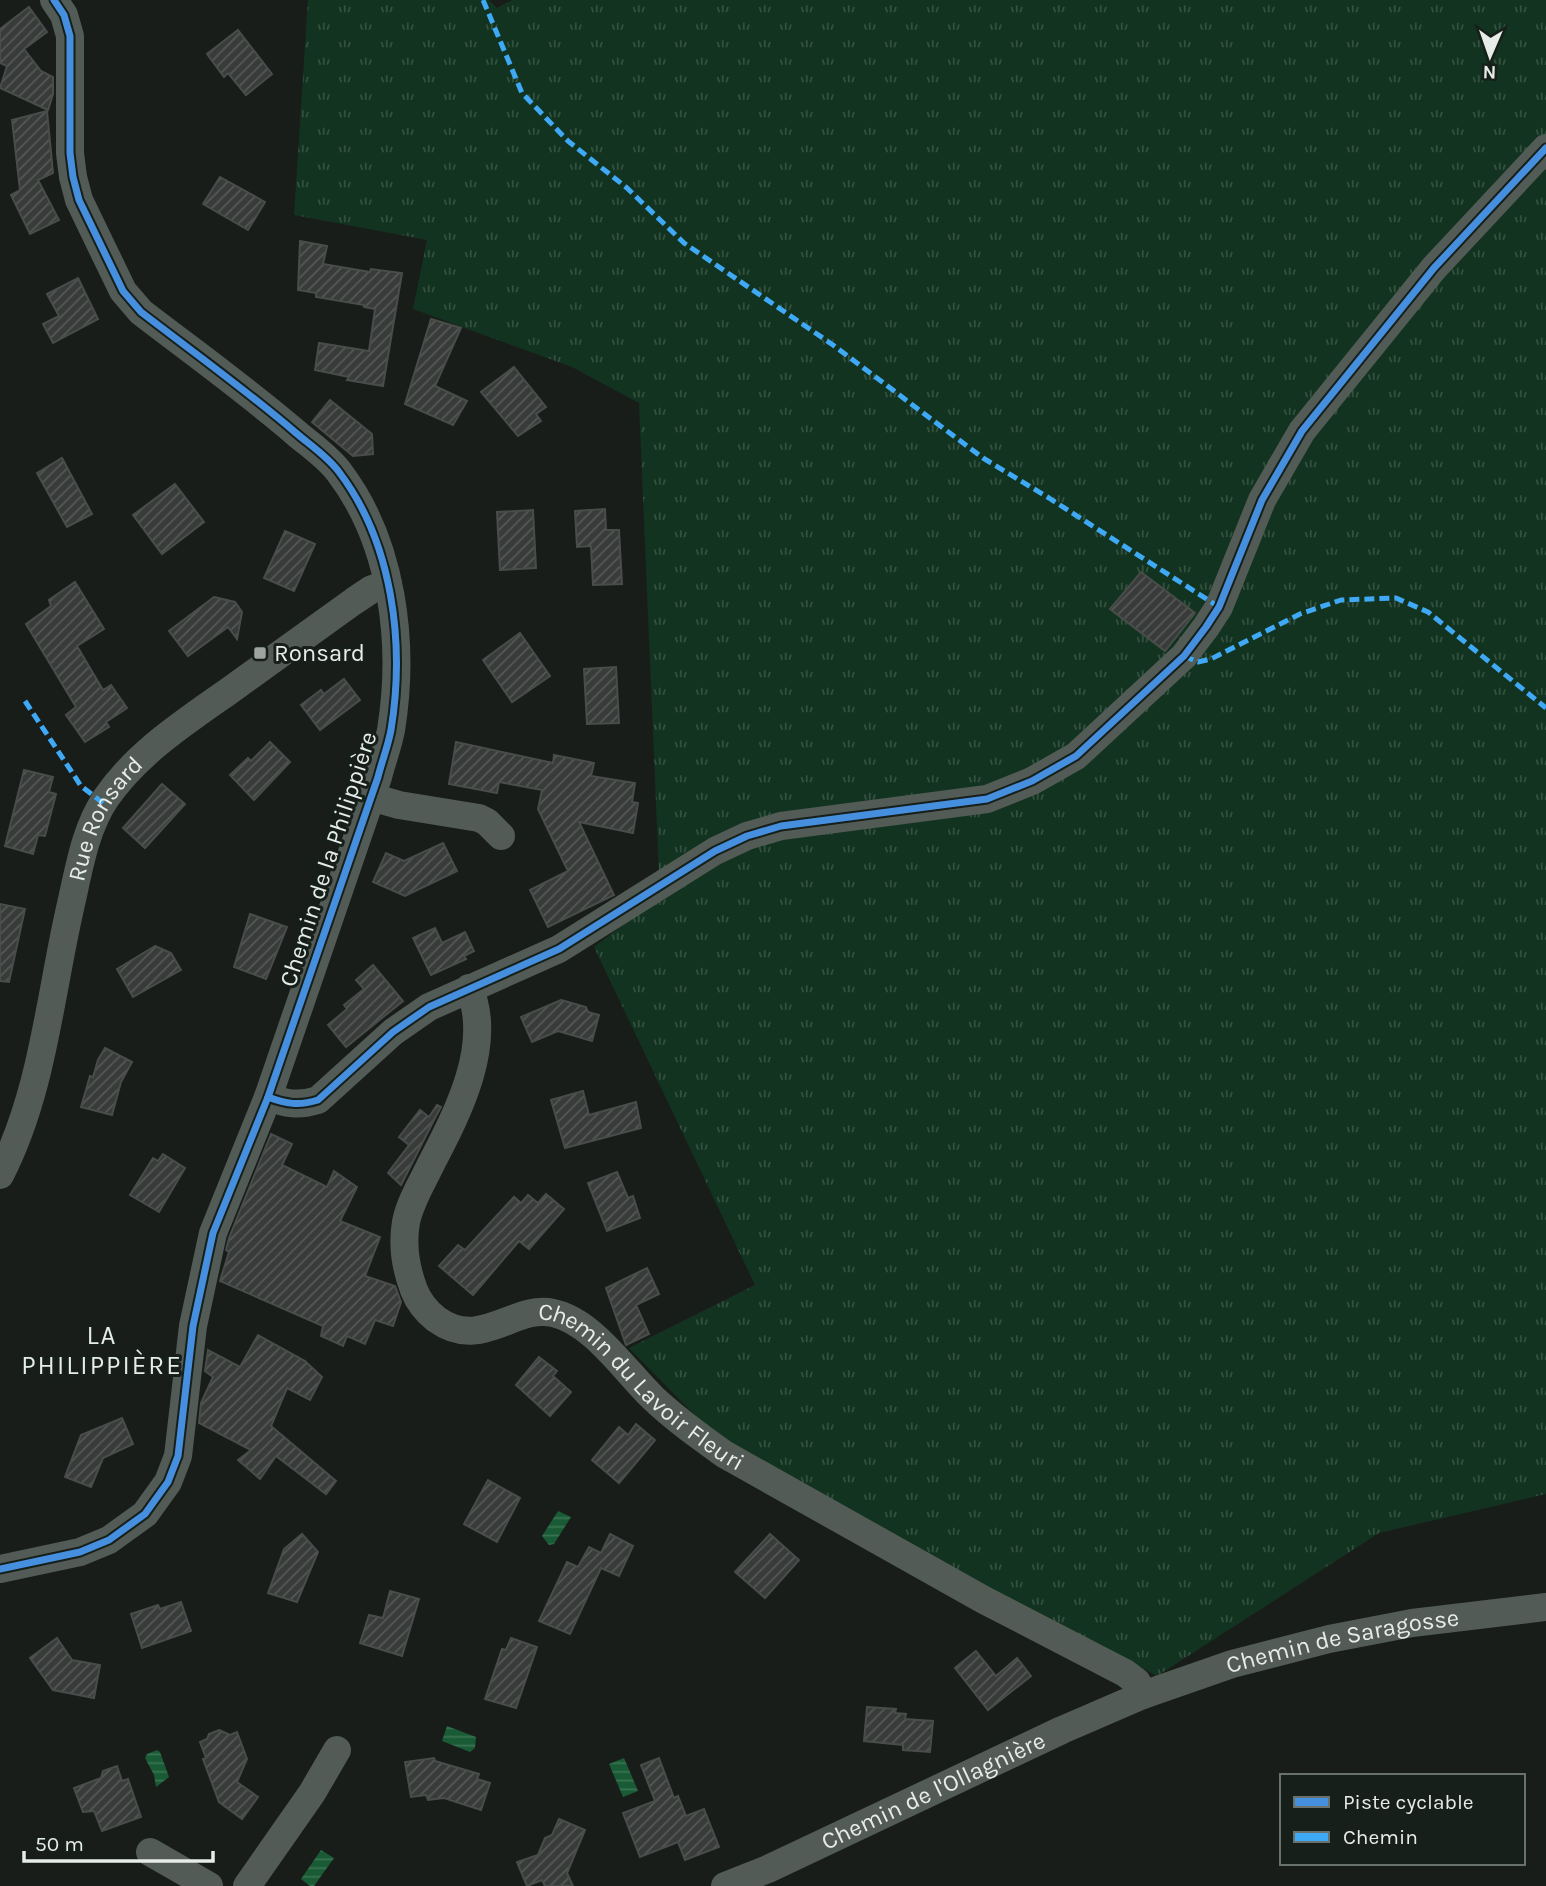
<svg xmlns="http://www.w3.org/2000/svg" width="1546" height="1886" font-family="Karla,sans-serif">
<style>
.grass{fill:url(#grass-tufts)}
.water{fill:url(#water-rules)}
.building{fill:url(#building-hatch);stroke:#494d4a;stroke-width:2}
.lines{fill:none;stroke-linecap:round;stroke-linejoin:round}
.minor{stroke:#535b56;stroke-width:28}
.quiet{stroke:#3fa9f5;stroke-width:5;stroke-dasharray:10 5;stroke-linecap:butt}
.cycleway-casing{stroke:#161f19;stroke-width:11}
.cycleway{stroke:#468fdf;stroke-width:7}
.poi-dot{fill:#9ea49f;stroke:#161f19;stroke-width:2.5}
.labels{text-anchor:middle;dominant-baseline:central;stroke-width:6;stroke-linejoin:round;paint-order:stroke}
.poi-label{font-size:24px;fill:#e6ece7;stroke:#161f19;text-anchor:start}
.street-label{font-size:24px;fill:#e6ece7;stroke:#161f19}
.neighbourhood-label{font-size:26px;letter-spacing:2px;fill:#e6ece7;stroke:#161f19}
</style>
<defs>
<pattern id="grass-tufts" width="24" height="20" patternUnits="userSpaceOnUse" patternTransform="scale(1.75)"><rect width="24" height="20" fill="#12331f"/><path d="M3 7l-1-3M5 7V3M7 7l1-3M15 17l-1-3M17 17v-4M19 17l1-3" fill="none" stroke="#345140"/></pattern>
<pattern id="water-rules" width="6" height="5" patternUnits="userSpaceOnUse" patternTransform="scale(1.75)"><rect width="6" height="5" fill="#195b35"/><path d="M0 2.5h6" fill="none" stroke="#3a7352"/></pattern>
<pattern id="building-hatch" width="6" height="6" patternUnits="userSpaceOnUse" patternTransform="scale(1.75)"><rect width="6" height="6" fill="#383b39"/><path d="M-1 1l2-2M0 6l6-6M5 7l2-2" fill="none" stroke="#555856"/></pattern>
</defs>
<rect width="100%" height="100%" fill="#181d1a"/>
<polygon class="grass" points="308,0 489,0 497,8 512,0 1546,0 1546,1494 1379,1533 1157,1676 727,1448 629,1348 755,1285 594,947 660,897 639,403 572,367 413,309 427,240 294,215"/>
<g class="water">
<polygon points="558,1511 571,1517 554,1544 549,1545 542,1536"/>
<polygon points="447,1726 476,1737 475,1748 470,1752 442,1741"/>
<polygon points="157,1750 160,1752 169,1777 156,1787 154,1775 145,1758 147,1754"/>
<polygon points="624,1758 638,1791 623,1797 609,1764"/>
<polygon points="321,1850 334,1858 314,1886 310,1886 301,1879"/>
</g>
<g class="building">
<polygon points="29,7 47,32 24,49 41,71 53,77 53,94 48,110 0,88 7,66 0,63 0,29"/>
<polygon points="238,30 272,74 246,95 228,73 224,77 207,54"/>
<polygon points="47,111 53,173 38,180 59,220 30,234 11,195 20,190 12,120"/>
<polygon points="220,177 265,202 248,230 203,204"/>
<polygon points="300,241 327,246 323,264 370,272 371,269 402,273 383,386 347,380 349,377 315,370 319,343 369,351 375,309 364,307 364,305 316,297 316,293 298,290"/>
<polygon points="78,278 98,319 53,343 43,324 59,316 47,294"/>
<polygon points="431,319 461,328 435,386 467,401 453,425 405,404"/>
<polygon points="514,367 546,407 536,414 541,421 518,436 481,392"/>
<polygon points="330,400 372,434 373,454 353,456 312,422"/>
<polygon points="62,458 92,514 67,527 37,473"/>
<polygon points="175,484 204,522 162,554 133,515"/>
<polygon points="605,509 606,530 619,530 622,584 593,585 591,546 577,547 575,511"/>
<polygon points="533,510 536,568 500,570 497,512"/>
<polygon points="285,531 315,544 294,591 264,578"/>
<polygon points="1141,572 1195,613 1165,651 1110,609"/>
<polygon points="75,582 104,629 77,646 103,690 111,685 127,708 106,722 109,727 85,742 66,715 76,707 26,624 51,606 49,600"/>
<polygon points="214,597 235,602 242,612 237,639 228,627 188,656 169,631"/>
<polygon points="520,633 550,676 512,702 483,660"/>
<polygon points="616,667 619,723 587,724 584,669"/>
<polygon points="344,679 360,700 320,730 301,705 321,690 324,694"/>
<polygon points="270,742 290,762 254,800 230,775 248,758 251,761"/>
<polygon points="456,742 553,763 554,755 594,763 591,776 635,783 632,802 638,803 633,833 579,822 614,895 548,927 530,890 568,871 538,809 542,790 499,782 497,793 449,784"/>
<polygon points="24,770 53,777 49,792 56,794 45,836 38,835 33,854 5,846"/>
<polygon points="162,784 185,804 145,848 123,828"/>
<polygon points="443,843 457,871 405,896 373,882 386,853 404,861"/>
<polygon points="0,904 25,909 9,982 0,981"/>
<polygon points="250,914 287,927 266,979 234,967"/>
<polygon points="435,928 442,943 465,932 474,951 464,956 466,959 431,975 413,938"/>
<polygon points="155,946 171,953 181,970 133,997 117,969"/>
<polygon points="373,965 403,1001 346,1047 328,1025 347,1009 344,1005 364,989 356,980"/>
<polygon points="561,1000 586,1007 588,1012 599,1015 592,1041 558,1031 532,1042 521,1017"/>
<polygon points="105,1048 132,1062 121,1082 112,1115 81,1107 90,1076 93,1077 98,1060"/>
<polygon points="583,1091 589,1115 636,1102 641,1128 565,1148 551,1100"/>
<polygon points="437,1105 441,1107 436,1116 401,1185 388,1173 409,1145 399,1137 420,1110 429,1117"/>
<polygon points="271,1134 292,1144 282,1165 327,1187 334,1171 357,1187 340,1221 380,1237 365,1276 395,1286 401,1302 393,1326 375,1320 365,1344 347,1336 343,1346 321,1336 323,1326 220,1281 229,1252 226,1250 229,1238"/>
<polygon points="163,1154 185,1168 159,1212 130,1195 153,1158 158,1161"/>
<polygon points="617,1172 628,1198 633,1196 640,1218 607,1231 588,1183"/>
<polygon points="546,1194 564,1209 529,1249 519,1241 473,1295 439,1266 458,1245 465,1250 514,1197 521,1203 528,1195 538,1203"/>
<polygon points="647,1268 659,1294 636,1305 649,1334 626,1345 606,1288"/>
<polygon points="258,1335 305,1361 322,1377 310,1400 287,1388 271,1426 336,1481 326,1494 276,1456 260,1479 238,1460 251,1450 199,1423 201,1403 213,1377 205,1371 208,1350 240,1367"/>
<polygon points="539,1357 557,1371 553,1376 571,1392 550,1416 516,1385"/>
<polygon points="122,1418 133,1444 103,1458 91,1487 65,1477 81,1435"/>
<polygon points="636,1424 655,1440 619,1483 592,1460 619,1427 628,1435"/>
<polygon points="488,1480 520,1498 497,1542 464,1524"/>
<polygon points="302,1534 318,1552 297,1602 268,1593 284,1549"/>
<polygon points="610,1534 633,1546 619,1576 601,1568 570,1634 539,1621 567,1562 578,1567 589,1547 601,1553"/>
<polygon points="770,1534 799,1560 765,1598 735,1572"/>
<polygon points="390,1591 419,1599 402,1656 360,1643 369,1615 383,1618"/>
<polygon points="181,1602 191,1631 142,1648 131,1614 158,1605 160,1609"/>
<polygon points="57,1638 72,1660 100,1665 94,1698 53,1690 30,1658"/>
<polygon points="511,1638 537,1647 516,1708 485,1699 502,1649 506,1650"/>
<polygon points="976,1651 996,1676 1017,1658 1031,1676 988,1710 955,1668"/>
<polygon points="867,1707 896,1709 895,1713 906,1714 905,1719 933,1721 930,1752 903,1750 903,1745 864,1741"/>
<polygon points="219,1730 230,1735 237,1732 247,1759 237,1782 258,1797 242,1819 219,1802 203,1759 206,1758 200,1742 207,1739 209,1734"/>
<polygon points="434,1758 435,1761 479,1774 477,1779 490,1783 481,1810 444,1798 428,1800 426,1795 411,1797 405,1762"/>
<polygon points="659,1758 674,1798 678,1796 686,1816 704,1809 719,1847 685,1860 678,1842 640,1857 623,1813 655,1801 641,1765"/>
<polygon points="117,1766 122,1781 128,1779 141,1817 102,1831 94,1811 83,1812 74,1788 101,1778 103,1771"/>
<polygon points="559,1819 585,1830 567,1873 573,1886 545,1886 542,1880 527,1886 517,1862 538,1855 545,1838 552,1835"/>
</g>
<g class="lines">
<g class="minor">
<polyline points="371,797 399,805 479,818 487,822 501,836"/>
<path id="s1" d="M469,988C494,1044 457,1114 431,1164C422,1183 410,1202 406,1222C402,1245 406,1269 414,1290C419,1303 426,1311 436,1319C481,1352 514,1304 553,1313C592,1321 625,1371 653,1398C675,1419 699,1436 724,1454L984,1600L1125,1673L1137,1682L1143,1695"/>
<path d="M268,1097C286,1104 299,1106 318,1100L393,1032L429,1007L559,949L715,851L747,836L781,826L987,799L1032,781L1076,756L1184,656L1206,627L1219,607L1262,500L1302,431L1434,268L1546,148"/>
<path id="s2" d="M0,1175C43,1092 50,994 71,904C79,869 85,829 106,798C137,753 185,722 229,691C270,661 312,631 354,601L372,589L388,584"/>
<path d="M0,1569L80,1552L109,1540L145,1514L168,1482L178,1456L193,1326L213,1233L268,1097L378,777C382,761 388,746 391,730C405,644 393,543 339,472C328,457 310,445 296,433C246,390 193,352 141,312L123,291L79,200L73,177L70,153V36L64,15L54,0"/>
<polyline points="150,1852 209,1886"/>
<polyline points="247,1886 312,1793 337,1750"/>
<path id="s3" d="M725,1886L768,1869L1062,1730L1143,1695L1232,1664L1329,1639L1412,1623L1546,1607"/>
</g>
<g class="quiet">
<polyline points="483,0 522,93 568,141 627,188 684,243 833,345 983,458 1049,498 1219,607"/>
<polyline points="1184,656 1198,662 1211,659 1300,614 1341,600 1396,598 1428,612 1546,708"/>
<polyline points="25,701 81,786 103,803"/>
</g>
<defs>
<g id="cycleway">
<path d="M268,1097C286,1104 299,1106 318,1100L393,1032L429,1007L559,949L715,851L747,836L781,826L987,799L1032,781L1076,756L1184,656L1206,627L1219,607L1262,500L1302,431L1434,268L1546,148"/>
<path d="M0,1569L80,1552L109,1540L145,1514L168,1482L178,1456L193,1326L213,1233L268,1097L378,777C382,761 388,746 391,730C405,644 393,543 339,472C328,457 310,445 296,433C246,390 193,352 141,312L123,291L79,200L73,177L70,153V36L64,15L54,0"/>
</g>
</defs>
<use href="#cycleway" class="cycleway-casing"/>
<use href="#cycleway" class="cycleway"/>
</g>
<rect class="poi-dot" x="253" y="646" width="14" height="14" rx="3.5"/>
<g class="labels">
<g class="poi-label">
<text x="274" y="653">Ronsard</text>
</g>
<g class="street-label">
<text stroke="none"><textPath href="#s2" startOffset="374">Rue Ronsard</textPath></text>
<text transform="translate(328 859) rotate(-72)">Chemin de la Philippière</text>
<text stroke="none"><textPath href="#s1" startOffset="593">Chemin du Lavoir Fleuri</textPath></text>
<text stroke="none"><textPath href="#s3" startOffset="667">Chemin de Saragosse</textPath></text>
<text stroke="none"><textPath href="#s3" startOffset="229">Chemin de l'Ollagnière</textPath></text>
</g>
<g class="neighbourhood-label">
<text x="102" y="1335">LA<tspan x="102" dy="30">PHILIPPIÈRE</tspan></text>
</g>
</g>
<rect x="1280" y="1774" width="245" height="91" fill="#161f19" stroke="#69716b" stroke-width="2"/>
<rect x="1294" y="1797" width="35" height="10" fill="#468fdf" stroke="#69716b" stroke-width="2"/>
<text x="1343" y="1809" font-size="21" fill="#e6ece7">Piste cyclable</text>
<rect x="1294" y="1832" width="35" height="10" fill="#3fa9f5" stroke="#69716b" stroke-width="2"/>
<text x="1343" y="1844" font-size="21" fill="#e6ece7">Chemin</text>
<g transform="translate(1490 56) rotate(182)" stroke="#161f19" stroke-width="5" paint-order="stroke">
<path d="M0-5L12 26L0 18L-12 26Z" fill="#e6ece7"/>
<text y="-10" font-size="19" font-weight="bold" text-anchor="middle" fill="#e6ece7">N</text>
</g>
<path d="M24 1851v10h189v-10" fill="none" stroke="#e6ece7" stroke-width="3.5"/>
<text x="35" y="1851" font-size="21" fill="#e6ece7" stroke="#161f19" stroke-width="5" paint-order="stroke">50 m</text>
</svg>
